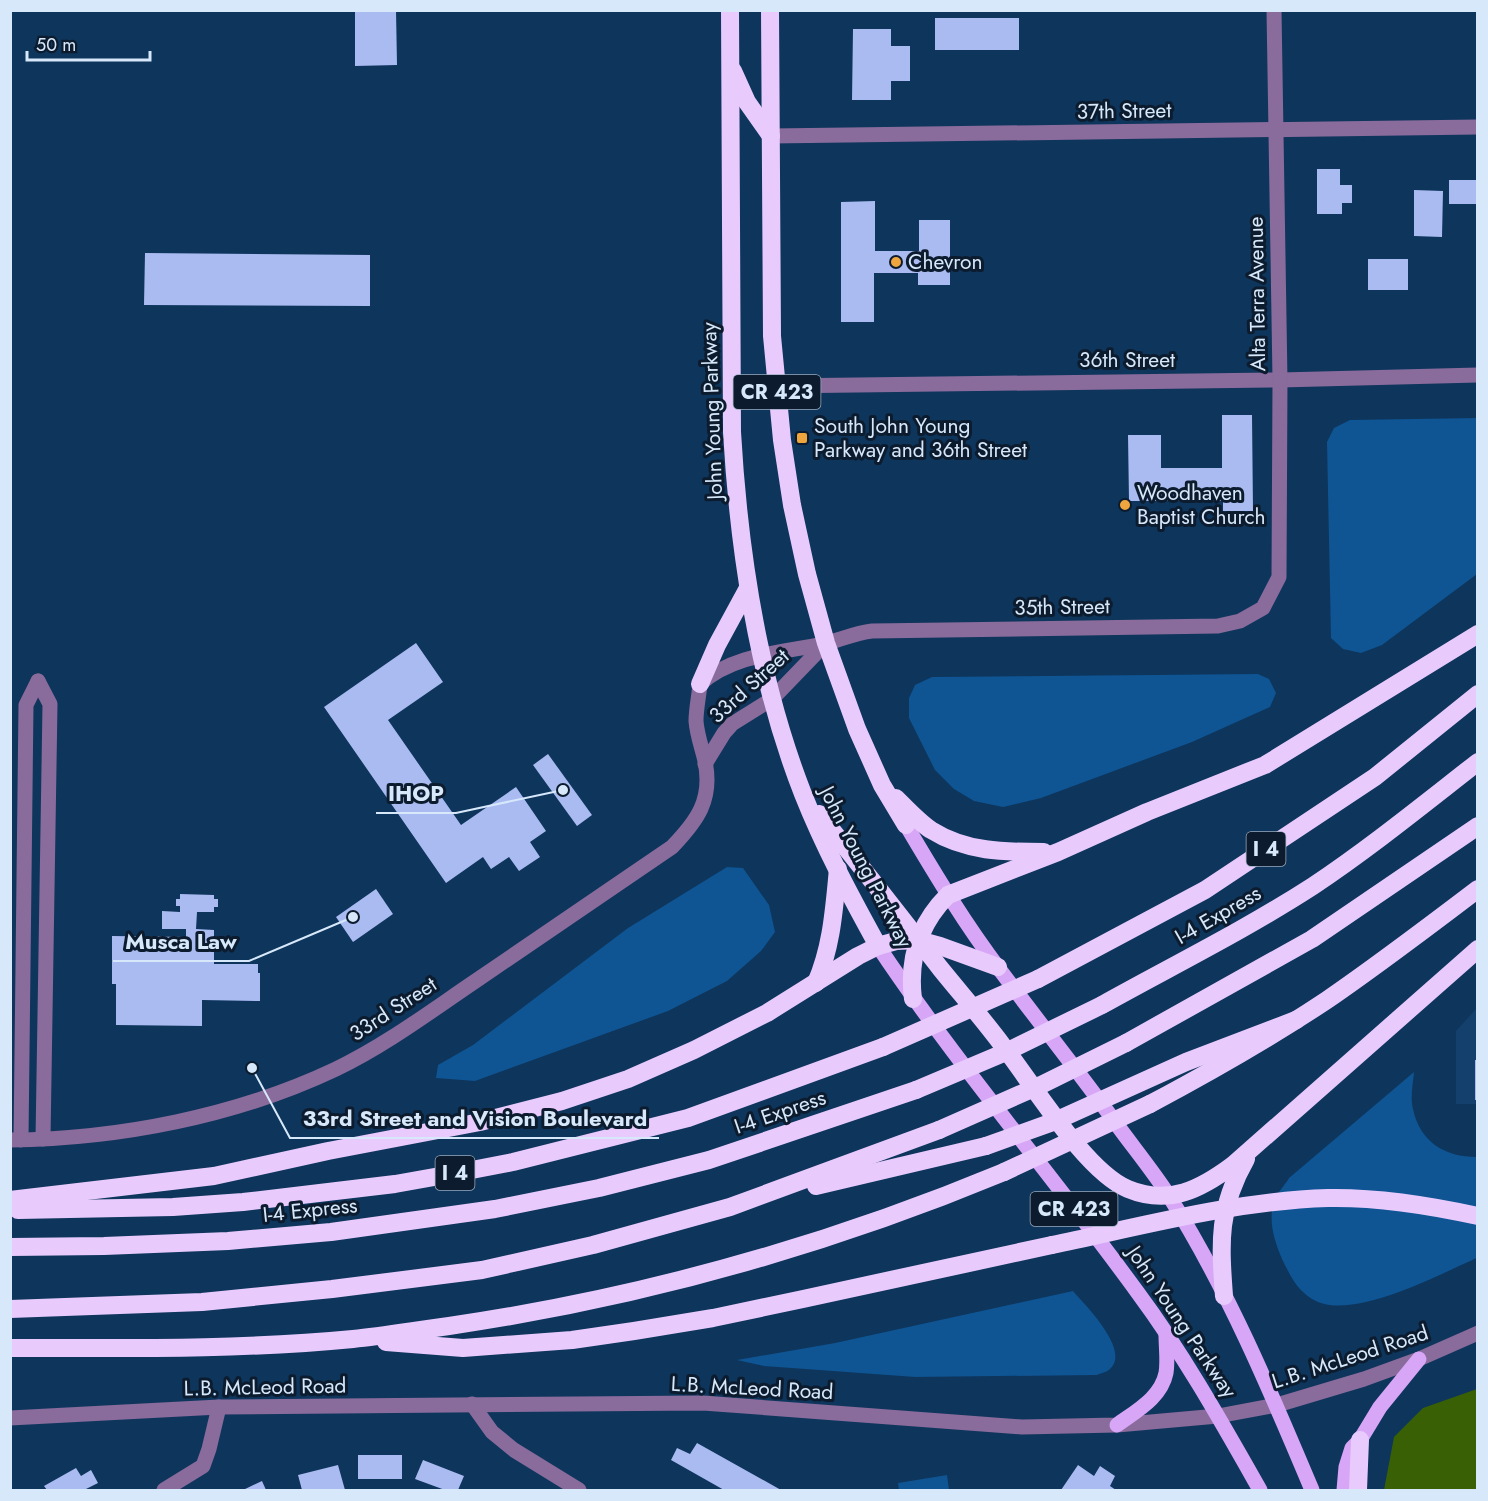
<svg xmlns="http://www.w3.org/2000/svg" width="1488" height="1501" font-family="Jost,sans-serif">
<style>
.built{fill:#13406c}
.green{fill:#3a6005}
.water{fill:#0f5493}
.building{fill:#aabbf2}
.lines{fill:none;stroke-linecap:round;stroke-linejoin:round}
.minor{stroke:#896b9c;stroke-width:15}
.major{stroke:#d7a6f7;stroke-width:15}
.highway{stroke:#e8cbfc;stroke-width:18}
.highway-bridge{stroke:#e8cbfc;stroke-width:18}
.poi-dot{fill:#f0a63e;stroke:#0c1c2e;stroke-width:2}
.labels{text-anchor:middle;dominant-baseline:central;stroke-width:6;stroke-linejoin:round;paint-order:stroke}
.shield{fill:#0c1c2e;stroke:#9aabbe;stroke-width:1.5}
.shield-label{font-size:20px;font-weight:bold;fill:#d7e8fb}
.street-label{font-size:21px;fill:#d7e8fb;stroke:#0c1c2e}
.poi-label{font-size:21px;fill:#d7e8fb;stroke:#0c1c2e;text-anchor:start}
.leader{fill:none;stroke:#d7e8fb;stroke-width:2}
.callout-dot{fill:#d7e8fb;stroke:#0c1c2e;stroke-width:2}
.callout-label{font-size:22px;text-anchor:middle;font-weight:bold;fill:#d7e8fb;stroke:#0c1c2e;stroke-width:6;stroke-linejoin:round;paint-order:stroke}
</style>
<rect width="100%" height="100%" fill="#0e355b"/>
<polygon class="built" points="1477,1008 1477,1104 1456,1104 1456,1031"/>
<polygon class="green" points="1477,1389 1477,1490 1384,1490 1394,1437 1423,1408"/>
<g class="water">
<polygon points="1477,418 1477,574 1382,645 1361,653 1343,649 1331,638 1327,442 1334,428 1350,420"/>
<polygon points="1258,674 1269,679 1276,693 1270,707 1192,742 1041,798 1003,807 974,801 954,789 935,770 909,718 909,698 915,685 932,677"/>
<polygon points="727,867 743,868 769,905 775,932 761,951 727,981 668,1011 475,1081 436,1078 438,1065 473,1045 628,928"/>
<path d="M1414,1072C1413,1084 1410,1098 1413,1109C1420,1142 1445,1157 1477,1157V1258C1439,1274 1351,1323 1312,1299C1296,1289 1290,1275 1282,1259C1274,1240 1268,1221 1274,1201C1277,1193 1285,1185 1289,1178Z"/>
<path d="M1073,1291C1085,1305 1131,1350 1110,1369C1107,1372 1101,1373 1097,1375L915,1377L764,1366L737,1360L835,1343Z"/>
<polygon points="947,1475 949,1490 899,1490 898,1483"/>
</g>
<g class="building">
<polygon points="355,10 396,10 397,65 355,66"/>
<rect x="935" y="18" width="84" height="32"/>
<polygon points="853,29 891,29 891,46 910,46 910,81 891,81 891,100 852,100"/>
<polygon points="1317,169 1340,169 1340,185 1352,185 1352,203 1342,203 1342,214 1317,214"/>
<rect x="1449" y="180" width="29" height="24"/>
<polygon points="1414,190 1443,191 1442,237 1414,236"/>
<polygon points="875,201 875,251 919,251 919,220 950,220 950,285 918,285 918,273 874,273 874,322 841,322 841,202"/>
<polygon points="145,253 370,255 370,306 144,305"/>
<rect x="1368" y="259" width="40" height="31"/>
<polygon points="1222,415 1252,415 1253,511 1223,511 1223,501 1129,501 1128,435 1161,435 1161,468 1222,468"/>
<polygon points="416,643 443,682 388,720 461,825 516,787 546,831 530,842 540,857 519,871 509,857 491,869 483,857 446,883 324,707"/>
<polygon points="548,754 592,815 577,826 533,765"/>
<polygon points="376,889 393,914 353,942 336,917"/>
<polygon points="180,894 214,895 214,899 218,899 218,907 214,907 214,912 197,912 196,929 214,930 214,964 258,964 258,973 260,973 260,1001 202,1000 202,1026 116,1025 116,984 112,984 112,936 186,937 186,929 162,929 162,911 180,912 180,906 176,906 176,899 180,899"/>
<rect x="1475" y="1060" width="3" height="40"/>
<polygon points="697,1443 781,1490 724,1490 671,1460 677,1448 690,1454"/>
<rect x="358" y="1455" width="44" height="24"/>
<polygon points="423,1460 464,1476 458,1490 445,1490 415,1479"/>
<polygon points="338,1465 345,1490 302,1490 298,1475"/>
<polygon points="1078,1465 1094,1476 1100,1466 1115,1476 1110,1486 1116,1490 1061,1490"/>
<polygon points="76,1468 81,1476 91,1470 98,1483 84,1490 47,1490 44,1486"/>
<polygon points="262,1481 266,1490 243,1490"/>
</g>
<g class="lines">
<g class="minor">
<polyline points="771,136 1478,127"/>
<polyline points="776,386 1280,380 1478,375"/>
<polyline points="38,681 50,704 43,1139"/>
<polyline points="705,764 724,733 732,724 772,699 826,643"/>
<path d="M10,1140C119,1139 237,1116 336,1069C386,1045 431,1011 477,980C542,935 607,892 672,847C697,821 713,800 705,761C702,748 697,735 696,721C696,709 699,696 700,684C734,654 781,653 823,644C840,640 855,633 872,631L1218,626L1240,621L1263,608L1279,577L1280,380L1274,10"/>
<polyline points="21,1140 26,705 38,681"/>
<polyline points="472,1404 492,1432 514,1450 579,1490"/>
<polyline points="10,1418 219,1407 703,1403 1022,1427 1117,1425 1218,1416 1277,1405 1364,1379 1419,1359 1478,1333"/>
<polyline points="164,1490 203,1466 209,1449 219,1407"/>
</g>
<g class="major">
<path d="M906,825C935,874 965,924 1000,970C1038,1021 1078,1071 1115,1122C1133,1147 1153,1171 1169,1196C1227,1288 1270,1390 1312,1490"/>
<path d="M878,946C958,1066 1053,1176 1138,1293C1184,1355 1222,1423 1260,1490"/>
<path d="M1117,1425C1136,1411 1161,1398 1166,1373C1168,1361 1166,1347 1166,1335"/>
<polyline points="1344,1490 1346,1467 1352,1448 1360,1440 1380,1407 1419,1359"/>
</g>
<g class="highway">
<path d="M730,10L732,432C739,555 758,679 803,794C824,847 851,897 878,946"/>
<polyline points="770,10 772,336 782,440 792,505 807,574 826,643 857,729 882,785 906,825"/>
<polyline points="733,71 747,102 771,136"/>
<polyline points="700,684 717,645 748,588"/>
<path d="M896,798C907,809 919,822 931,830C966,852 1004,852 1044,852"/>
<path d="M819,814C860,865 900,916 940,968C961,994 983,1019 1003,1046C1033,1084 1085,1171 1128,1189C1169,1206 1201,1189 1233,1165L1478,949"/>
<polyline points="1038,979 1205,890 1375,777 1478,694"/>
<path d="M816,983C832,946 834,909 838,869"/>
<path d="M913,999C908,959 919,924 948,895L1058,852L1147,812L1265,765L1478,634"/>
<path d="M1102,1005C1172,966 1245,930 1313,886C1370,848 1424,804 1478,762"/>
<polyline points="1126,1043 1312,939 1478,826"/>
<path d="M1150,1104C1210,1072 1270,1038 1327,1000C1378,965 1428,927 1478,889"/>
<polyline points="816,1186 986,1146"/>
<polyline points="10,1200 214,1176 328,1151 480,1122 562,1101 628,1079 694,1050 767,1013 858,956 878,946 896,941 918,940 940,946 998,967"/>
<polyline points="18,1210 173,1207 243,1202 395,1184 451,1174 513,1162 688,1118 883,1047"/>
<polyline points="10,1247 104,1246 228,1241 331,1232 495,1209 599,1188 709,1160 916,1090"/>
<path d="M1224,1296C1220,1242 1218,1208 1246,1159"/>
<polyline points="10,1309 202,1302 332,1289 482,1270 593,1245 730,1207 939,1130"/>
<polyline points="386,1342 463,1348 572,1340 634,1331 713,1318 803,1299 1052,1245"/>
<path d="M10,1348C124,1348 239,1350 353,1339C385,1336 417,1330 449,1326C640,1298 826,1246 1004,1172"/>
<polyline points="1358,1490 1360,1440"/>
</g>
<g class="highway-bridge">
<polyline points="883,1047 1038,979"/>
<polyline points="916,1090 1006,1052 1102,1005"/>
<polyline points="939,1130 1041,1085 1126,1043"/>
<polyline points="986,1146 1053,1122 1186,1062 1296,1020"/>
<polyline points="1004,1172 1150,1104"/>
<path d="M1052,1245C1143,1226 1235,1201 1328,1198C1378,1197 1428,1205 1478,1216"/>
</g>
</g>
<g class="poi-dot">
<circle cx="896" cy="262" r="6"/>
<rect x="796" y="432" width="12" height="12" rx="3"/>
<circle cx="1125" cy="505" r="6"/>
</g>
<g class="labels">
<g class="shield">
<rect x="733.5" y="375" width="87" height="34" rx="4.5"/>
<rect x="1246.5" y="832" width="39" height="34" rx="4.5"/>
<rect x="435.5" y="1156" width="39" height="34" rx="4.5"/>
<rect x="1030.5" y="1192" width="87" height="34" rx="4.5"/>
</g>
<g class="shield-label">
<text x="777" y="392">CR 423</text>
<text x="1266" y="849">I 4</text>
<text x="455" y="1173">I 4</text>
<text x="1074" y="1209">CR 423</text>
</g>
<g class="street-label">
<text transform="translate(1124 111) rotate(-1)">37th Street</text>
<text transform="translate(1257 294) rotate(-91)">Alta Terra Avenue</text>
<text x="1127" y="360">36th Street</text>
<text transform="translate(712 411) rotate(-92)">John Young Parkway</text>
<text transform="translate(1062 607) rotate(-1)">35th Street</text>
<text transform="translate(749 686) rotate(-42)">33rd Street</text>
<text transform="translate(866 867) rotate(63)">John Young Parkway</text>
<text transform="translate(1218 915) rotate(-30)">I-4 Express</text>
<text transform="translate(393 1009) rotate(-33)">33rd Street</text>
<text transform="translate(780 1112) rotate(-19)">I-4 Express</text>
<text transform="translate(310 1210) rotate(-6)">I-4 Express</text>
<text transform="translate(1182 1322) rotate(56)">John Young Parkway</text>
<text transform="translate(1350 1357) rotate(-18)">L.B. McLeod Road</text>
<text transform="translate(265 1387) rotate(-1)">L.B. McLeod Road</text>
<text transform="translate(752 1388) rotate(3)">L.B. McLeod Road</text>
</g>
<g class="poi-label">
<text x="908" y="262">Chevron</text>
<text x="814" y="426">South John Young<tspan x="814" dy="24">Parkway and 36th Street</tspan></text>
<text x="1137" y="493">Woodhaven<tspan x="1137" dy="24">Baptist Church</tspan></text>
</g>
</g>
<path class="leader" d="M563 790L456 813H376M353 917L249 961H113M252 1068L290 1138H659"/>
<g class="callout-dot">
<circle cx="563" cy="790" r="6"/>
<circle cx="353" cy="917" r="6"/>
<circle cx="252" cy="1068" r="6"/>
</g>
<g class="callout-label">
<text x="416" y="801">IHOP</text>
<text x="181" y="949">Musca Law</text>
<text x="475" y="1126">33rd Street and Vision Boulevard</text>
</g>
<rect width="1488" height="1501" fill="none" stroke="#d7e8fb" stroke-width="24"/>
<path d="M27 51v9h123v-9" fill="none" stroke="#d7e8fb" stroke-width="3"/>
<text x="36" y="51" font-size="18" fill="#d7e8fb" stroke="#0c1c2e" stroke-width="4.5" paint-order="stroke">50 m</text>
</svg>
